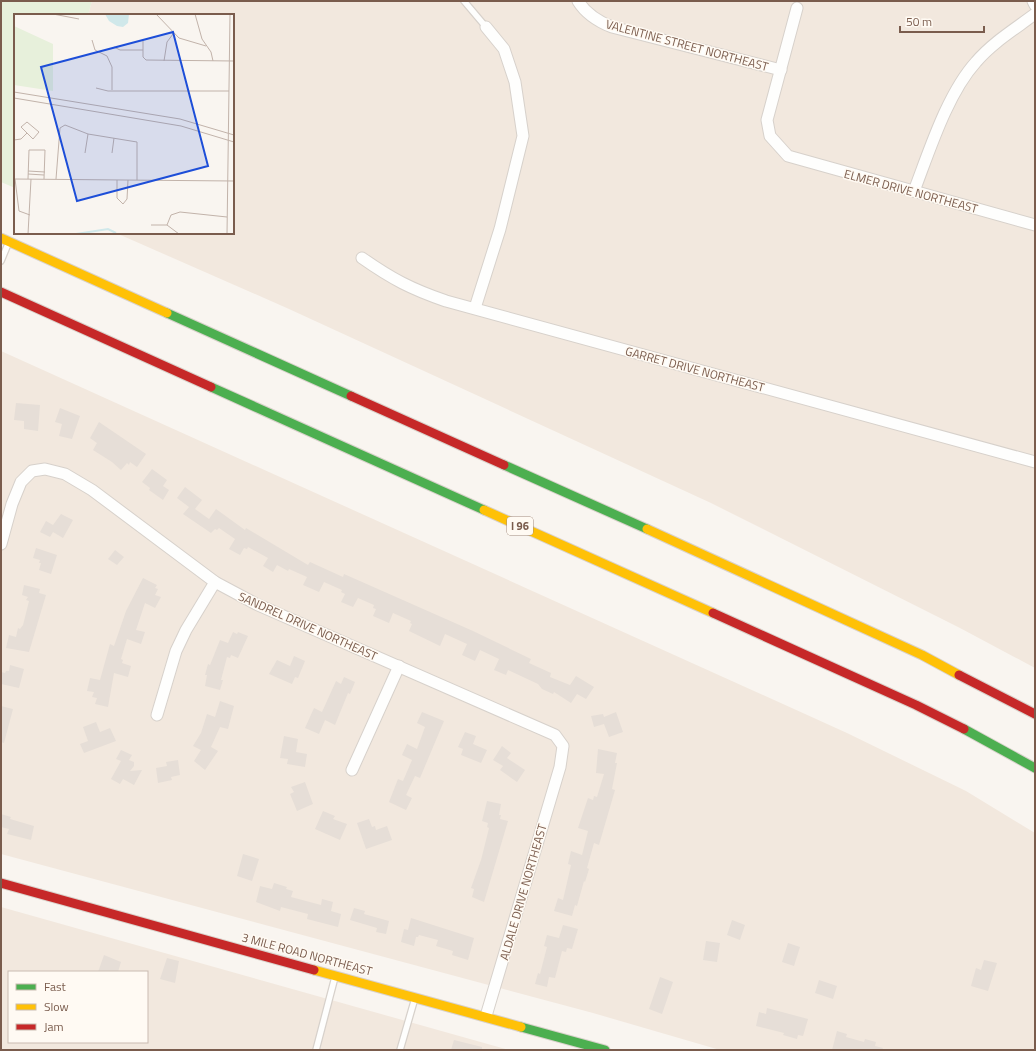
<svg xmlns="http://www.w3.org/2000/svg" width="1036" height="1051" font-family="'Titillium Web',sans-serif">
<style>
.residential{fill:#f2e8de;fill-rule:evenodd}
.green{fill:#e7f0db}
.building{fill:#e6ded7}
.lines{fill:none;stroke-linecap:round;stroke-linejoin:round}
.lane-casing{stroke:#d7d1cb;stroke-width:8}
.street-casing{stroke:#d7d1cb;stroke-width:13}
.fast-casing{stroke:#d9d2cb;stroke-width:11}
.slow-casing{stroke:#d9d2cb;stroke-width:11}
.jam-casing{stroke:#d9d2cb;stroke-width:11}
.lane{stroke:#fefefd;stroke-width:5.5}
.street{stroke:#fefefd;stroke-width:11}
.fast{stroke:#4caf50;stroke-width:9}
.slow{stroke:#ffc107;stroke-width:9}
.jam{stroke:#c62828;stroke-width:9}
.labels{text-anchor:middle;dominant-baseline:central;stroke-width:3;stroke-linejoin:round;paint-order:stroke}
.shield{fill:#fffaf3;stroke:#a28b7f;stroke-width:1}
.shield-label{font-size:11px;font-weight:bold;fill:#7a5c4d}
.street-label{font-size:12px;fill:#7a5c4d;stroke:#fffaf3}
.inset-river{fill:none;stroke:#d0e8ea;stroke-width:2}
.inset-road{fill:none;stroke:#c2b3aa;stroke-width:1}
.view{fill:#1d4ed8;fill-opacity:0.15;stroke:#1d4ed8;stroke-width:2}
.inset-edge{fill:none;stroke:#7a5c4d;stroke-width:2}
</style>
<rect width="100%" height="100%" fill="#f9f5f0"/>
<g class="residential">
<polygon points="92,1 1035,1 1035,668 960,628 711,503 289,309 116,233 233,233 233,15 88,15"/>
<polygon points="1,351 847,733 966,791 1035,833 1035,1050 720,1050 593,1013 1,854"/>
<path d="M1,907L509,1050H1ZM9,972H147V1042H9Z"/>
</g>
<polygon class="green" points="1,1 92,1 88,15 15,15 15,188 1,182"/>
<g class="building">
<polygon points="16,403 40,405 38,431 24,429 24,421 14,420"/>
<polygon points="60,408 80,416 72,439 59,436 62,424 55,422"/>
<polygon points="99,422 146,454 137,467 130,462 129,465 127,463 121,470 112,462 93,450 97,443 90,438"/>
<polygon points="152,469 167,480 163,486 169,490 163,500 149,490 150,488 142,482"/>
<polygon points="185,487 202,500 195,509 209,519 216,509 245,530 246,528 308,565 310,562 343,577 344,574 473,631 531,659 529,663 551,673 550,677 570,685 576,676 594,687 586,699 577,694 571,703 554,692 553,694 542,689 538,684 508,670 506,675 494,670 499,659 480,650 475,661 462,655 467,644 445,634 440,646 409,631 412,624 410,623 411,621 393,613 389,623 373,616 376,609 373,608 374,605 358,598 353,607 341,602 345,594 341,592 342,590 324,582 319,592 303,585 307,577 289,569 288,571 277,565 273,572 263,566 268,558 248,547 247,549 244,548 240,555 229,549 235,539 219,528 217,530 215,529 211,533 183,514 189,507 177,498"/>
<polygon points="61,514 73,520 63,538 53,532 50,537 40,532 46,521 53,525"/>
<polygon points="36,548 57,555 51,574 39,570 41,563 39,563 40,560 33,558"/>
<polygon points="115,550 124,557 117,565 108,559"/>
<polygon points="143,578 157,585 155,588 158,589 155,595 161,597 155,608 145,603 136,630 145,632 141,644 127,639 121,659 123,660 122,663 131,666 128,677 114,673 108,707 95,704 97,698 92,697 94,692 87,691 90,678 100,680 110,644 114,646 126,611"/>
<polygon points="24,585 40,589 39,593 46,595 29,652 6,648 9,635 16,637 18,628 20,629 23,625 29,601 26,600 28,597 22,595"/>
<polygon points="233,632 237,634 238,632 248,636 238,658 231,655 230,658 227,657 221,680 223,680 220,690 205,686 207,675 205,675 208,664 210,665 220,640 228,643"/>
<polygon points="294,656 305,661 298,678 295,677 292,684 269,674 277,660 290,666"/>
<polygon points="10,665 24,669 19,688 1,684 1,672 5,673 6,671 9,671"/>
<polygon points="344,677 355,682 350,694 348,693 335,725 325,720 319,734 305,728 314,708 322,712 336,681 341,684"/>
<polygon points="220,701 234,706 228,729 220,727 211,747 218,751 205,770 194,761 201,750 193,746 201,733 207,714 215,717"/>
<polygon points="1,706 13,709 4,743 1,742"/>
<polygon points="422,712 444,721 420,778 415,776 406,795 412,798 406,810 389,802 398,779 403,781 412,760 402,755 407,744 417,749 425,727 417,723"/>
<polygon points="616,712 623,732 609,737 604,724 594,727 591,716 603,714 604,717"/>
<polygon points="96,722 100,732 110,728 116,741 84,753 80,744 88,741 83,727"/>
<polygon points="465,732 476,736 473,744 487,750 481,763 461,755 463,749 458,747"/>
<polygon points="284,736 298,739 296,752 307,754 305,767 287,764 288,759 280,758"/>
<polygon points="502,746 511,753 507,758 525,770 517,782 500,770 503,766 493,760"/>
<polygon points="598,749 617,753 615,763 617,763 612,789 615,790 599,845 594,843 587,868 589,869 585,882 584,881 577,906 575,905 572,916 554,911 558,898 563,900 571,865 568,864 571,851 582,855 588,831 578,828 588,798 593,800 594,796 597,797 604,774 596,773"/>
<polygon points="121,750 132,755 129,760 134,762 134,766 130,771 142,770 134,785 123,779 120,784 111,779 121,761 116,759"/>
<polygon points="178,760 180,775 171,777 172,780 158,783 156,768 167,766 166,762"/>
<polygon points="305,782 313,804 297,811 290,794 294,792 291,787"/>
<polygon points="487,801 501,804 499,815 501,815 500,819 508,821 484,902 472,897 474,889 471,888 481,860 489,828 487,827 488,823 482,821"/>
<polygon points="323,811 335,816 333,819 347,824 340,840 315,829"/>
<polygon points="1,814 11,817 10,819 34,826 31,840 7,834 9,829 1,827"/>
<polygon points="369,819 372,827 375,826 376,830 387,826 392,840 366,849 357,823"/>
<polygon points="243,854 259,859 252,881 237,876"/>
<polygon points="274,883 287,887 286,889 293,891 291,897 321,905 322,899 333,902 331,911 341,914 338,927 307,919 308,914 281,907 280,911 256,902 260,886 272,889"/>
<polygon points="354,908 365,911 364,914 389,921 386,934 376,932 377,928 350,920"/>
<polygon points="411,918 474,938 468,960 452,955 453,951 436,946 438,940 419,935 418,937 416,937 414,946 401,942 404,929 408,930"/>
<polygon points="732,920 745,925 740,940 727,935"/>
<polygon points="563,925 578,929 572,949 567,948 566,952 562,951 555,978 549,977 547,987 535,984 538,973 540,974 547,947 544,946 547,935 559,938"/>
<polygon points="706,941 720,943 717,962 703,960"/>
<polygon points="788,943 800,947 794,966 782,962"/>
<polygon points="104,955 121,962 118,972 98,972"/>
<polygon points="167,958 179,961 175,983 160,979"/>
<polygon points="984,960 997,963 988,991 971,986 976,968 981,970"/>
<polygon points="660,977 673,982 662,1014 649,1009"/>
<polygon points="819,980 837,986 833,999 815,993"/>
<polygon points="767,1008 808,1019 803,1036 798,1035 797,1039 783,1035 784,1033 756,1026 759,1012 766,1014"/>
<polygon points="837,1031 847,1034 846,1037 864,1042 865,1039 876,1042 875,1046 883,1048 882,1050 832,1050"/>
<polygon points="454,1040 482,1047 482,1050 451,1050"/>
</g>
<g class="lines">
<defs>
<g id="lane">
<polyline points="464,1 486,27"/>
<polyline points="1,261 8,244"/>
<polyline points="316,1050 335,977"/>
<polyline points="400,1050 415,998"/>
</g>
<g id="street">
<path d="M578,1C586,14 597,21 612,27L781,70"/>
<polyline points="1033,1 1035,5"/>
<polyline points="797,8 767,120 770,136 788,156 1035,225"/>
<path d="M914,191C929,152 947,94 976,62C992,43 1015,29 1035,14"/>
<path d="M362,258C392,279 411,289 446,301L1035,462"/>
<polyline points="475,308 500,229 523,136 515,82 504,49 486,27"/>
<polyline points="1,544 12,504 21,482 32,471 45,469 65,474 92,490 215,582 256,604 555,735 563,746 560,767 486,1016"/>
<polyline points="157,715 176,651 186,630 215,582"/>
<polyline points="352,770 399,666"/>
</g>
<g id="fast">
<polyline points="167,313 351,396"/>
<polyline points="211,387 484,510"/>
<polyline points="504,465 647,529"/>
<polyline points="964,729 1035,768"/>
<polyline points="521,1027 605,1050"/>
</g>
<g id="slow">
<polyline points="1,238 167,313"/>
<polyline points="484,510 713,613"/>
<polyline points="647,529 922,655 959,675"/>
<polyline points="314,970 521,1027"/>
</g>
<g id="jam">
<polyline points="1,292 211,387"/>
<polyline points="351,396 504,465"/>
<polyline points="713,613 916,705 964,729"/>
<polyline points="959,675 1035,714"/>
<polyline points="1,883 314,970"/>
</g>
</defs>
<use href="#lane" class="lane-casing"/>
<use href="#street" class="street-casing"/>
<use href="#fast" class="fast-casing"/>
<use href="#slow" class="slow-casing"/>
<use href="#jam" class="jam-casing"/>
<use href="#lane" class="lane"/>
<use href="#street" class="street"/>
<use href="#fast" class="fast"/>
<use href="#slow" class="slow"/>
<use href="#jam" class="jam"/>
</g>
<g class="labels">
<rect class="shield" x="507" y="517" width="26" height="18" rx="3"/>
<g class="shield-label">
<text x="520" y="526">I 96</text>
</g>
<g class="street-label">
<text transform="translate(687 45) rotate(15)">VALENTINE STREET NORTHEAST</text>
<text transform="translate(911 191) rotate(15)">ELMER DRIVE NORTHEAST</text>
<text transform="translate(695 369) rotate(15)">GARRET DRIVE NORTHEAST</text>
<text transform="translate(308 626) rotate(24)">SANDREL DRIVE NORTHEAST</text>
<text transform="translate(523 892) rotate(-74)">ALDALE DRIVE NORTHEAST</text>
<text transform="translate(307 954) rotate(15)">3 MILE ROAD NORTHEAST</text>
</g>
</g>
<g transform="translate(14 14)">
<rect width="220" height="220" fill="#f9f5f0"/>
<path d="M0,12L39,30V77L0,71Z" fill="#e7f0db"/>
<path d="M91,0H115L114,9L109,13L103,12L95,7Z" fill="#d0e8ea"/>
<path class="inset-river" d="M62,220L94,215L102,219"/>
<path class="inset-road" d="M39,0L65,5M142,0L165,24L192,32M181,0L188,25L197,38L199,47M78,26L81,36L93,42L98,53V76M129,27V43L132,46L220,47M100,33L106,36H129M150,47L153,28L159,20M82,74L94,77H215M0,78L166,105L220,121M0,84L167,112L220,128M13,108L25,118L19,125L7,113ZM0,126L7,125L13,119M71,139L74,120M98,139L100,124M14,157L31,158M14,160L30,161M0,165L220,167M1,165L5,197L16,201M14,165L15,136H31L30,165M42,165L46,114L51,111L74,120L123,128V166M103,166V184L109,190L113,185L114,166M137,211H153L165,220M153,211L157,201L166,198L213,203M14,220L17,165M213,220L216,0"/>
<path class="view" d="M159,18L194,152L63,187L27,53Z"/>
<rect width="220" height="220" class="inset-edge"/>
</g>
<rect width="1036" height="1051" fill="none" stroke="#7a5c4d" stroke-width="4"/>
<rect x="8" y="971" width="140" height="72" fill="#fffaf3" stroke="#cabbb1"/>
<rect x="16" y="984" width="20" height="6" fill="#4caf50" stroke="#cabbb1"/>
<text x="44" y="991" font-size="12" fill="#7a5c4d">Fast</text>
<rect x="16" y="1004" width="20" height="6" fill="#ffc107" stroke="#cabbb1"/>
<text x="44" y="1011" font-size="12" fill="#7a5c4d">Slow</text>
<rect x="16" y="1024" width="20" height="6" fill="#c62828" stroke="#cabbb1"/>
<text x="44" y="1031" font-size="12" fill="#7a5c4d">Jam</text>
<path d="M900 26v6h84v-6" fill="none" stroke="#7a5c4d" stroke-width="2"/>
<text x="906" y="26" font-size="12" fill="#7a5c4d" stroke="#fffaf3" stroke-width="3" paint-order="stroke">50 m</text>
</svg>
